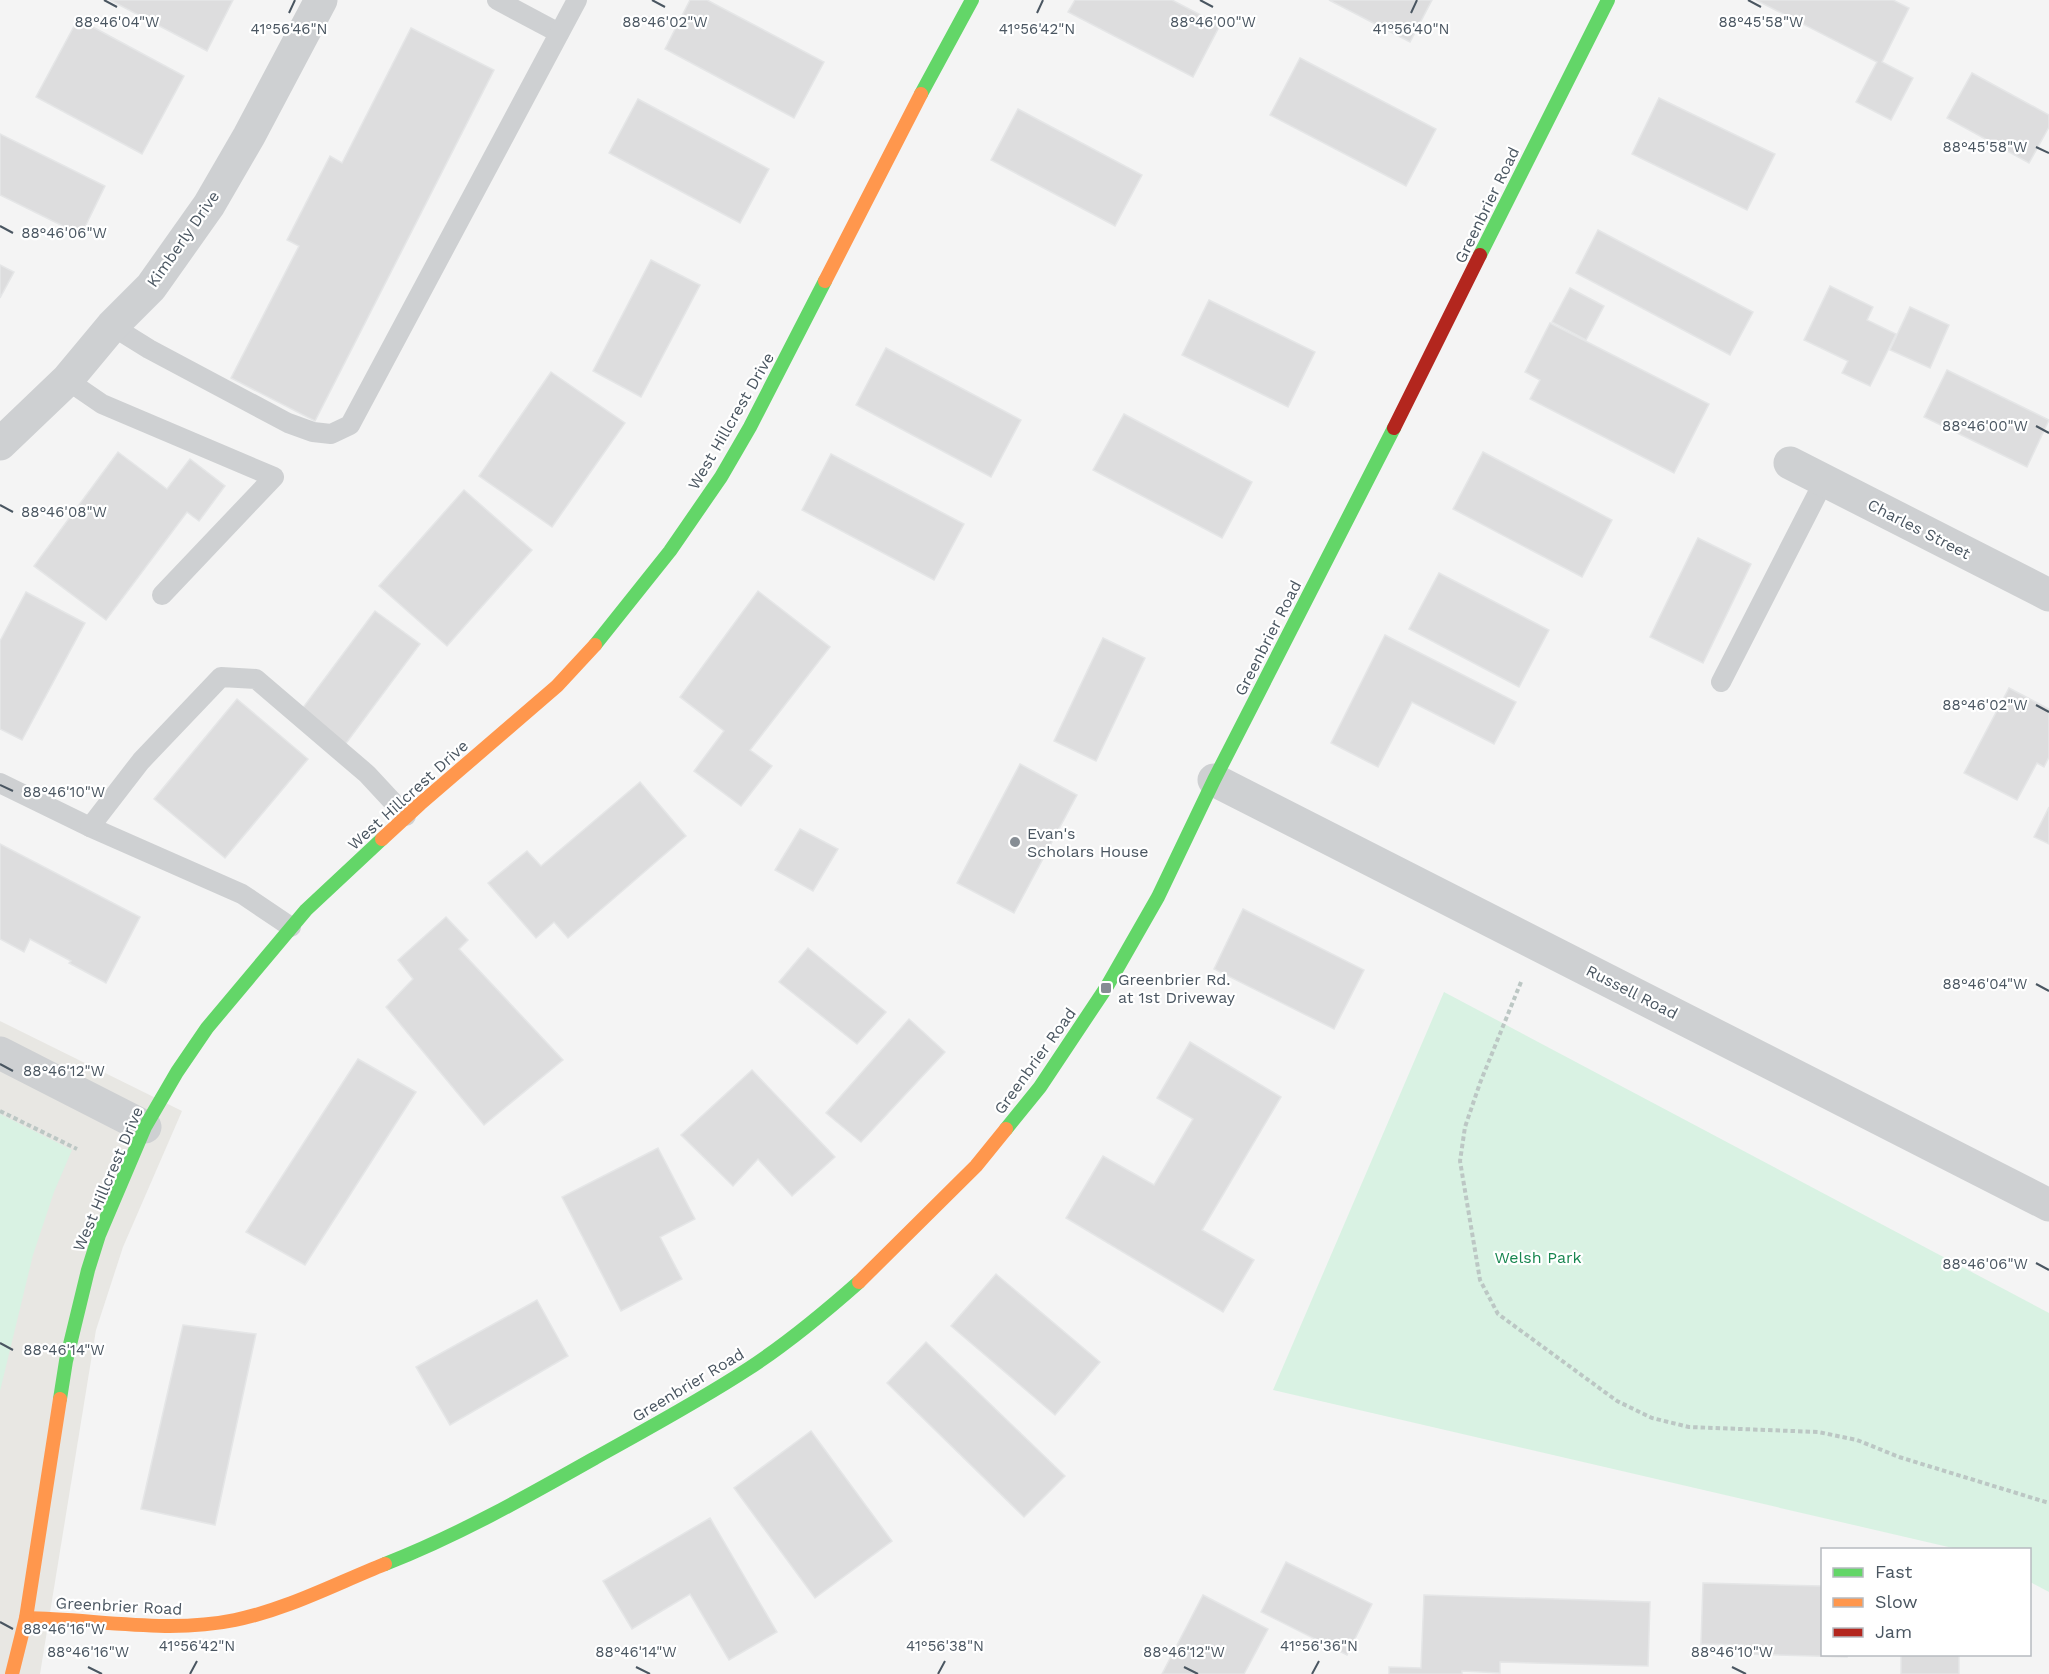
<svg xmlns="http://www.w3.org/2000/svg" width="2049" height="1674" font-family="'Work Sans',sans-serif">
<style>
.commercial{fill:#e8e7e3}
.green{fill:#d9f2e3}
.building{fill:#ddddde;stroke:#e5e6e7;stroke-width:1.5}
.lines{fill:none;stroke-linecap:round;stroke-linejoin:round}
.path{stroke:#bcc7c4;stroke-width:4;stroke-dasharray:4.5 3;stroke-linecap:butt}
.lane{stroke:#ced0d2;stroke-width:20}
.street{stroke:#ced0d2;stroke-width:33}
.fast{stroke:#63d668;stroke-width:14}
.slow{stroke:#ff974d;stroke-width:14}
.jam{stroke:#b3261e;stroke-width:14}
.ticks{fill:none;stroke:#4a5661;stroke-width:2}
.poi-dot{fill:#868d94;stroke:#fff;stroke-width:2}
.labels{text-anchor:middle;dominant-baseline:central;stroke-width:4.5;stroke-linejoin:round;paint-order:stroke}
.street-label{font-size:16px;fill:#4a5661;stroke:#fff}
.poi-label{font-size:16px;fill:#4a5661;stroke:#fff;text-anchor:start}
.park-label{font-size:16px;fill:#17864f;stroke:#fff}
.ticks-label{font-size:15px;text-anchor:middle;fill:#4a5661;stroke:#fff;stroke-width:4.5;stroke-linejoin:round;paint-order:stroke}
</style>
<rect width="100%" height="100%" fill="#f4f4f4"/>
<polygon class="commercial" points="0,1021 182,1111 123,1247 96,1330 40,1674 0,1674"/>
<g class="green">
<polygon points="1444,992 2049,1313 2049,1592 2030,1582 2030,1550 1957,1549 1273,1390"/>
<polygon points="0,1114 72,1150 54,1192 33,1255 0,1391"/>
</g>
<g class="building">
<polygon points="110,0 233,0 207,51"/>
<polygon points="690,0 707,0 824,62 794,118 665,49"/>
<polygon points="1075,0 1172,0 1220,25 1193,77 1068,12"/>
<polygon points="1329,0 1432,0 1410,42"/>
<polygon points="1756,0 1893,0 1909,8 1882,62 1913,78 1891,120 1856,102 1877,62"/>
<polygon points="78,19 184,76 142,154 36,97"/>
<polygon points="411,28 494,70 315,421 231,378 299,246 287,240 330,156 342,163"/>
<polygon points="1300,58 1436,129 1406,186 1270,115"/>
<polygon points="1972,73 2049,115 2049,127 2029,163 1947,118"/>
<polygon points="1659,98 1775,154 1747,210 1632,154"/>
<polygon points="638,99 769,169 740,223 609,153"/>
<polygon points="1018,109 1142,175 1115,226 991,160"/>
<polygon points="0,134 105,186 81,235 0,195"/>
<polygon points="1598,230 1753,312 1730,355 1576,273"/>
<polygon points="651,260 700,285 641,397 593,371"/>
<polygon points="0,265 14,272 0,298"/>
<polygon points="1830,286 1873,307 1867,320 1896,334 1870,386 1842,373 1848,361 1804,340"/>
<polygon points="1570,288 1604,306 1586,340 1552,322"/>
<polygon points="1209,300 1315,352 1288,407 1182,355"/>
<polygon points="1910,307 1949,325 1930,368 1890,350"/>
<polygon points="1550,323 1709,404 1674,473 1530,399 1540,380 1525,372"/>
<polygon points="886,348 1021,420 991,477 856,405"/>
<polygon points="1947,370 2049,420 2027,467 1924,417"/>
<polygon points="551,372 625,423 552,527 479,476"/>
<polygon points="1124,414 1252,482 1222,538 1093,470"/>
<polygon points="118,452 167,489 190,459 225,486 199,521 187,512 106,620 34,566"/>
<polygon points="1483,452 1612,520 1582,577 1453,509"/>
<polygon points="831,454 964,524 934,580 802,510"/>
<polygon points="464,490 532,550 447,646 379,586"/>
<polygon points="1698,538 1751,564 1703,663 1650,637"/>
<polygon points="1439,573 1549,630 1519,687 1409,629"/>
<polygon points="758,591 830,647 750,750 772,766 741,806 694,771 724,731 680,697"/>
<polygon points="26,592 85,623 22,740 0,729 0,641"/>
<polygon points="375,611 420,644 344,746 299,713"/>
<polygon points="1385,635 1516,702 1494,744 1412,702 1378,767 1331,743"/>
<polygon points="1103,638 1145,658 1096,761 1054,741"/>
<polygon points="2009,688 2049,709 2049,757 2044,767 2037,763 2017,800 1964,773"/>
<polygon points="237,699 308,759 225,858 154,799"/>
<polygon points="1020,764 1077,795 1014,913 957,883"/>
<polygon points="640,782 686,836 568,938 554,922 536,938 488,883 527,851 541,866"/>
<polygon points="2049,807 2049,844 2034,837"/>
<polygon points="800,829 838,849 813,891 775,870"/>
<polygon points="0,844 140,917 106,983 69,963 71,961 30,939 24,952 0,939"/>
<polygon points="1243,909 1364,970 1334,1029 1214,969"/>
<polygon points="446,917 468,940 459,949 563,1060 484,1125 386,1007 413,979 398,960"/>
<polygon points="808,948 886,1012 857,1044 779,982"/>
<polygon points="909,1019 945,1052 861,1142 826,1113"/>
<polygon points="1190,1042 1281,1097 1202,1230 1254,1260 1223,1312 1066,1218 1103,1156 1154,1185 1193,1119 1157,1098"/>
<polygon points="358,1059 416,1092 305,1265 246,1232"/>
<polygon points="752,1070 835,1157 792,1196 758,1159 733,1186 681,1135"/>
<polygon points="658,1148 695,1219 660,1237 682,1279 621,1311 562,1197"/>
<polygon points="996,1274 1100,1362 1055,1415 951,1326"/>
<polygon points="537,1300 568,1356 450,1425 416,1367"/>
<polygon points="183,1325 256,1334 215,1525 141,1509"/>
<polygon points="926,1342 1065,1476 1024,1517 887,1383"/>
<polygon points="811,1431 892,1541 815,1598 734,1488"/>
<polygon points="710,1518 777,1632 729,1660 690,1594 632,1629 603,1581"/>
<polygon points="1286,1562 1372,1604 1347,1655 1261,1612"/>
<polygon points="1703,1583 1822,1586 1822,1654 1847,1654 1847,1657 1745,1654 1745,1645 1701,1644"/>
<polygon points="1203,1595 1268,1629 1244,1674 1162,1674"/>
<polygon points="1424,1595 1650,1602 1648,1666 1500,1662 1500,1673 1462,1671 1462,1674 1389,1674 1389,1667 1421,1668"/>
<rect x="1901" y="1654" width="58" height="20"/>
</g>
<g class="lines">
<g class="path">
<polyline points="1521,982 1480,1083 1465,1127 1460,1161 1480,1280 1498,1314 1617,1401 1652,1418 1689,1427 1818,1432 1857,1440 1899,1457 2049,1503"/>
<polyline points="0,1111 77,1149"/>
</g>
<g class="lane">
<polyline points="497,0 559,33"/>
<polyline points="112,326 149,349 288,423 313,432 331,434 350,425 577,0"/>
<polyline points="67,380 102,404 274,477 162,595"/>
<polyline points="1721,682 1824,481"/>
<polyline points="0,783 90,827 242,894 291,927"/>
<polyline points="90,827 141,761 221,677 256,679 367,774 406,816"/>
</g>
<g class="street">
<polyline points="0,444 67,380 112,326 151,287 209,205 249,136 321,0"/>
<polyline points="1790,463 2049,595"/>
<polyline points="1214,780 2049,1205"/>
<polyline points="0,1053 145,1127"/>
</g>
<g class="fast">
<polyline points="921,94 972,0"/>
<polyline points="1480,255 1608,0"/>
<polyline points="595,645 670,551 721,477 750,427 825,281"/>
<polyline points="1006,1129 1040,1087 1106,988 1158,897 1214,780 1394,428"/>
<polyline points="60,1399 66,1361 88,1270 99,1235 145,1127 177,1072 207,1028 306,910 382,839"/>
<path d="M385,1564C459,1535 526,1497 595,1458C647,1429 699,1401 748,1369C788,1343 824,1313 859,1282"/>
</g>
<g class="slow">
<polyline points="825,281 921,94"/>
<polyline points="382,839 420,804 557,686 595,645"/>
<polyline points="859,1282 976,1166 1006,1129"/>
<path d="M26,1618C94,1619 168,1634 235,1620C288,1609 335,1584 385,1564"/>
<polyline points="12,1674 26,1618 60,1399"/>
</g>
<polyline class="jam" points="1394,428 1480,255"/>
</g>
<path class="ticks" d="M104,0L117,7M652,0L665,7M1200,0L1213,7M1748,0L1761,7M289,13L295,0M1037,13L1043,0M1411,13L1417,0M2036,147L2049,153M0,226L13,233M2036,426L2049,433M0,505L13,512M2036,705L2049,712M0,785L13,791M2036,984L2049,991M0,1064L13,1071M2036,1263L2049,1270M0,1343L13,1350M0,1622L13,1629M88,1667L102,1674M636,1667L650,1674M1184,1667L1198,1674M1732,1667L1746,1674M190,1674L197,1661M938,1674L945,1661M1312,1674L1319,1661"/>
<g class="poi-dot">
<circle cx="1015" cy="842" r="6"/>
<rect x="1100" y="982" width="12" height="12" rx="3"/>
</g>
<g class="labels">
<g class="street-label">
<text transform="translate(1487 205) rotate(-64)">Greenbrier Road</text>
<text transform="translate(183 239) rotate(-55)">Kimberly Drive</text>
<text transform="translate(731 421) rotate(-60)">West Hillcrest Drive</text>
<text transform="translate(1919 529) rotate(27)">Charles Street</text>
<text transform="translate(1268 638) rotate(-63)">Greenbrier Road</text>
<text transform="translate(408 795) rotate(-42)">West Hillcrest Drive</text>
<text transform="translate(1632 992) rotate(27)">Russell Road</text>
<text transform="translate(1035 1061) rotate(-54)">Greenbrier Road</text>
<text transform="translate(108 1179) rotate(-67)">West Hillcrest Drive</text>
<text transform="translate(688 1385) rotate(-31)">Greenbrier Road</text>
<text transform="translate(119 1606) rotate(3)">Greenbrier Road</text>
</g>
<g class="poi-label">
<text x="1027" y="833">Evan's<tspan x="1027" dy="18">Scholars House</tspan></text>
<text x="1118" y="979">Greenbrier Rd.<tspan x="1118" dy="18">at 1st Driveway</tspan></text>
</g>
<g class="park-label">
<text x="1538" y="1257">Welsh Park</text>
</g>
</g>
<g class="ticks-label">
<text x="117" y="27">88°46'04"W</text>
<text x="665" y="27">88°46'02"W</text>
<text x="1213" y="27">88°46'00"W</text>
<text x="1761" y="27">88°45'58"W</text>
<text x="289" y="34">41°56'46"N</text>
<text x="1037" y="34">41°56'42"N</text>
<text x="1411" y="34">41°56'40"N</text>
<text x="1985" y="152">88°45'58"W</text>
<text x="64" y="238">88°46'06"W</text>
<text x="1985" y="431">88°46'00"W</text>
<text x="64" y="517">88°46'08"W</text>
<text x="1985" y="710">88°46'02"W</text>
<text x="64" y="797">88°46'10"W</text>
<text x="1985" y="989">88°46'04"W</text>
<text x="64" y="1076">88°46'12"W</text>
<text x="1985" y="1269">88°46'06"W</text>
<text x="64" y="1355">88°46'14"W</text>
<text x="64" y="1634">88°46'16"W</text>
<text x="197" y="1651">41°56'42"N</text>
<text x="945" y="1651">41°56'38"N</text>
<text x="1319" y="1651">41°56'36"N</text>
<text x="88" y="1657">88°46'16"W</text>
<text x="636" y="1657">88°46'14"W</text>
<text x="1184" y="1657">88°46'12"W</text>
<text x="1732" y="1657">88°46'10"W</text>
</g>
<rect x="1821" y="1548" width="210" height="108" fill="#ffffff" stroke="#b7bbc0" stroke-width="1.5"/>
<rect x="1833" y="1568" width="30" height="9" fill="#63d668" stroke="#b7bbc0" stroke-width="1.5"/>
<text x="1875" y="1578" font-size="18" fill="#4a5661">Fast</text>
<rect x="1833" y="1598" width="30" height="9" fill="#ff974d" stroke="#b7bbc0" stroke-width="1.5"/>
<text x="1875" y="1608" font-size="18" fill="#4a5661">Slow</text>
<rect x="1833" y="1628" width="30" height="9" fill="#b3261e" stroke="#b7bbc0" stroke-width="1.5"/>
<text x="1875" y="1638" font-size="18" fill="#4a5661">Jam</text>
</svg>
